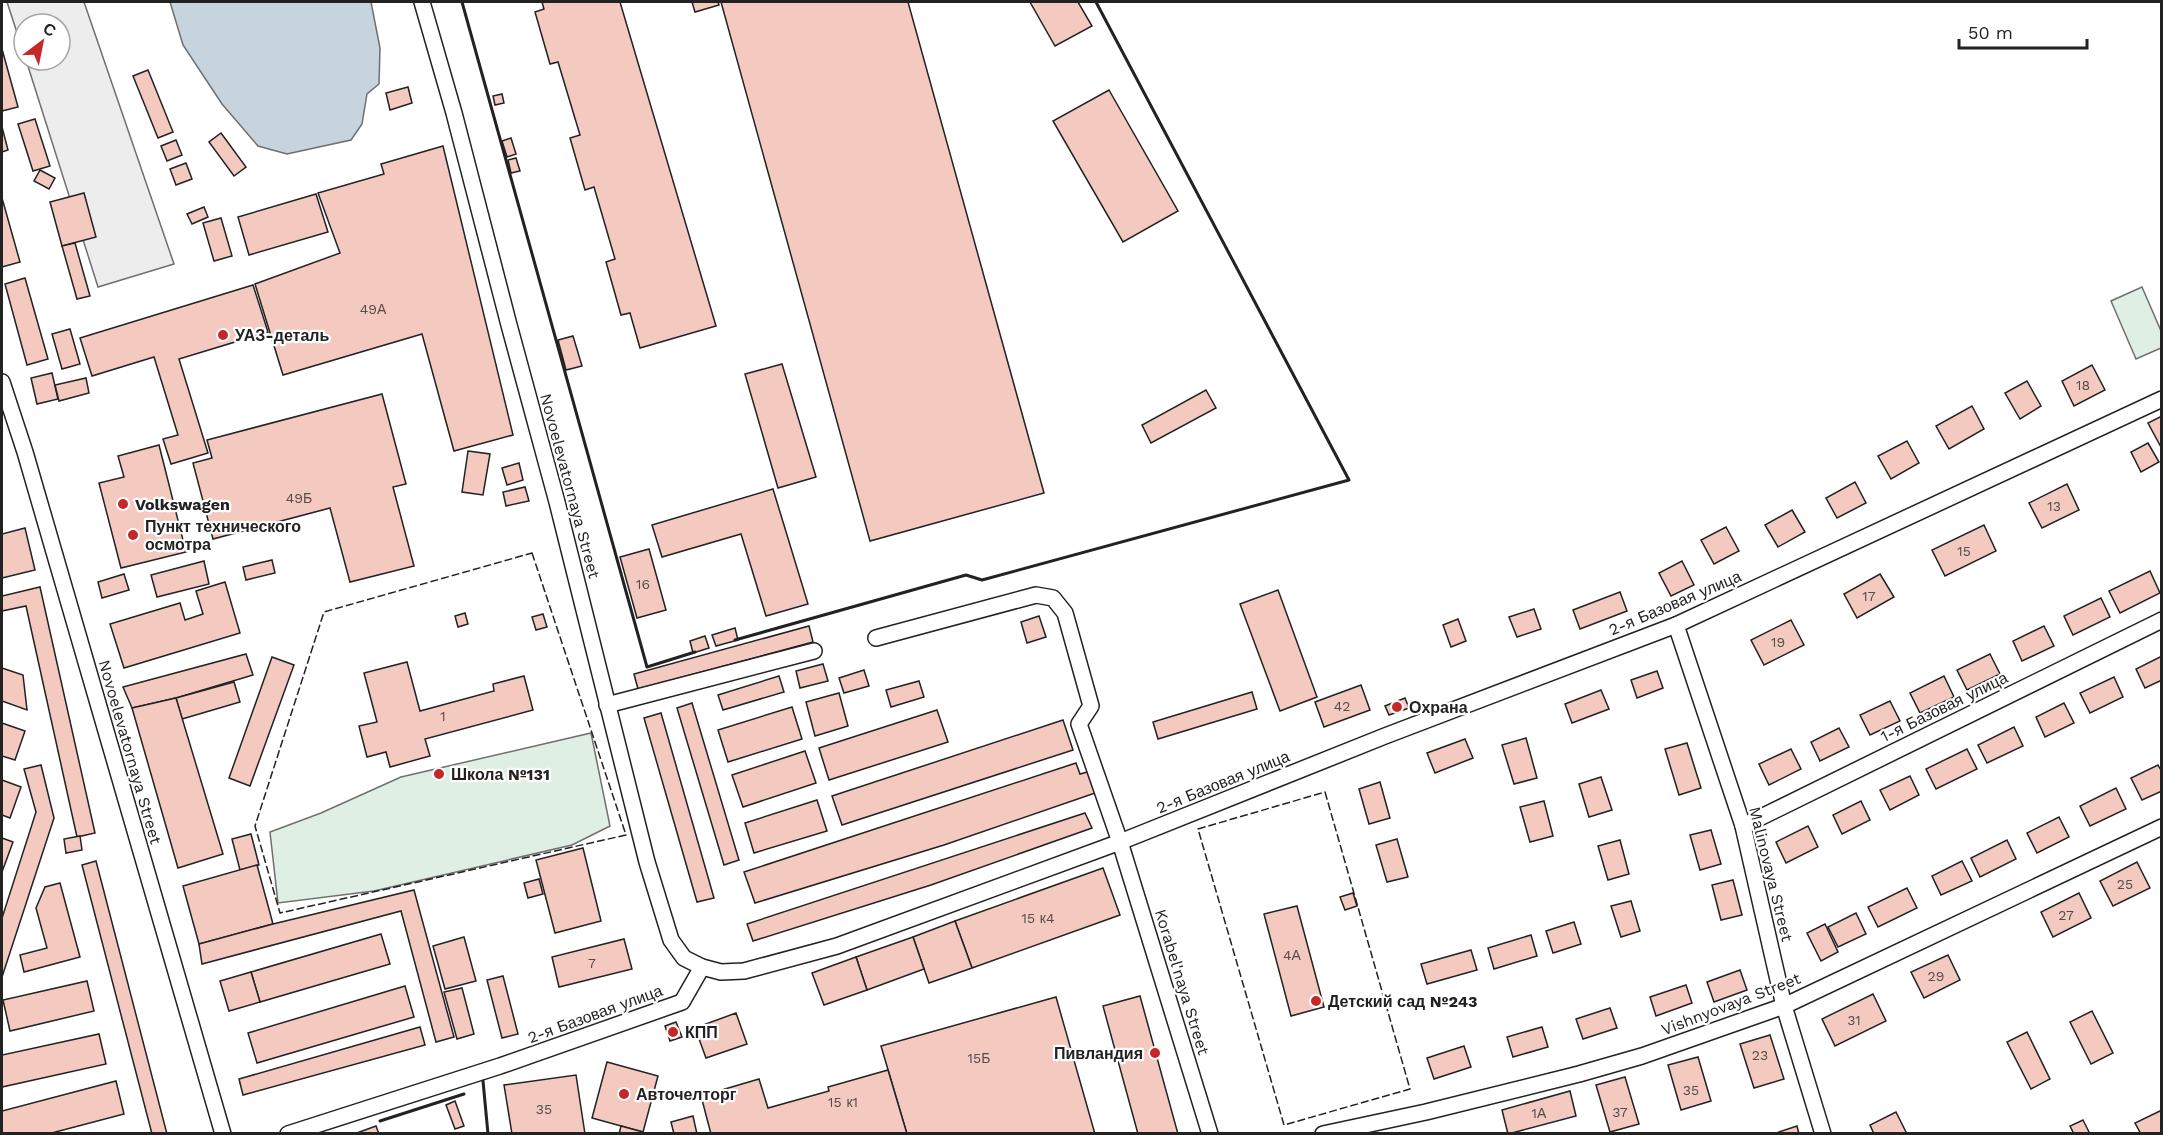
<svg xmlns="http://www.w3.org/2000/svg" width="2163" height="1135" font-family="'Work Sans',sans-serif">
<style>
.green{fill:#e0efe3;stroke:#6f6f6f;stroke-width:1.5}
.parking{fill:#ededed;stroke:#6f6f6f;stroke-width:1.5}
.water{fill:#c7d3dd;stroke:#6f6f6f;stroke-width:1.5}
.building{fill:#f3c9c0;stroke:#222;stroke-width:1.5}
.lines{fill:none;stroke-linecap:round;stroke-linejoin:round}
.minor-casing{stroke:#222;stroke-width:18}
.minor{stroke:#fff;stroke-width:15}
.fence{stroke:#222;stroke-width:1.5;stroke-dasharray:8 3;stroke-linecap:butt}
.wall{stroke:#222;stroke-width:3}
.poi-dot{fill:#c62828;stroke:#fff;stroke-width:2}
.labels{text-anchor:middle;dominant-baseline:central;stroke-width:4.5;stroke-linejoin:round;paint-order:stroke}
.number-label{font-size:14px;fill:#564c4a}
.poi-label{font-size:16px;font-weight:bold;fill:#222;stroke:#fff;text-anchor:start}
.street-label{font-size:16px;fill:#222;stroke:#fff}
</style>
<rect width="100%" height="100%" fill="#fff"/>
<g class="green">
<polygon points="2142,287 2161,331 2161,348 2136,359 2111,301"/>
<polygon points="591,733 610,826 572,845 374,891 278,903 270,832 321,813 401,777"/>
</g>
<polygon class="parking" points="7,2 84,2 174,264 98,287 26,60 60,60 60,24 24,24 24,54"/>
<polygon class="water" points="170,2 371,2 380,48 379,84 367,94 362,124 351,140 287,154 258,146 222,104 183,45"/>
<g class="building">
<polygon points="542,2 620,2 716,326 640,348 630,313 621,315 606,262 615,259 594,187 585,190 570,138 580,135 558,62 550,64 535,12 544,9"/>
<polygon points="692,2 718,2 719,5 695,12"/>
<polygon points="721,2 908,2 1044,493 870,541"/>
<polygon points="1030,2 1078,2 1092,26 1055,46"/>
<polygon points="2,49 18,107 2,111"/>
<polygon points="148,70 173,132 158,138 133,76"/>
<polygon points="408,87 412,103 390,110 386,93"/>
<polygon points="1109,90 1178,211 1123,242 1053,121"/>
<polygon points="502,94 504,103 495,105 493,96"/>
<polygon points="35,119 50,166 33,171 18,124"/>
<polygon points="2,127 8,150 2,152"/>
<polygon points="221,133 246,167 234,176 209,142"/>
<polygon points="511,138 516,154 507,157 502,141"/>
<polygon points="176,140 182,155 167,161 161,146"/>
<polygon points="443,146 513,435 454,451 422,334 283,375 255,284 340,253 318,193 384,174 381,164"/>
<polygon points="516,158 520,171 511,173 508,160"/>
<polygon points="186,163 192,179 176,185 170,169"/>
<polygon points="40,170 55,178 49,189 34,181"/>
<polygon points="84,193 96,237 62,246 50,202"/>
<polygon points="316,194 328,232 249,255 238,217"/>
<polygon points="2,198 20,262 2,267"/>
<polygon points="204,207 208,217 192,224 187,214"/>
<polygon points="221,218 232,256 214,261 203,223"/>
<polygon points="75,243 90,296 77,299 62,246"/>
<polygon points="25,278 48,359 27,365 5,284"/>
<polygon points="253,285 268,332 179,359 208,453 171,464 163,439 178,435 154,357 92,376 80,338"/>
<polygon points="70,329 80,364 62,369 52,334"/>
<polygon points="573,336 582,366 566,370 558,340"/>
<polygon points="782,364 816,477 778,488 745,374"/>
<polygon points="2092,365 2105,390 2074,406 2062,381"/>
<polygon points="52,373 58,399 37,404 31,378"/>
<polygon points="86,378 89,393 59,401 55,385"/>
<polygon points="2027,381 2041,406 2020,419 2005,393"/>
<polygon points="1206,390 1216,408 1151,443 1142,425"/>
<polygon points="382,394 406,484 393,487 414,566 350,582 330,508 213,539 193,463 212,458 207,440"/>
<polygon points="1972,406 1984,429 1949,449 1936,426"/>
<polygon points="2162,416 2162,449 2148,423"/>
<polygon points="1907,441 1919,463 1891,479 1878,456"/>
<polygon points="2148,443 2159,462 2141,472 2131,452"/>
<polygon points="159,445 186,552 121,568 99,483 124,477 118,456"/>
<polygon points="468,451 490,454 483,495 462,492"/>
<polygon points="519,463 523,480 507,485 502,468"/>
<polygon points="1855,482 1866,503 1837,518 1826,498"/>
<polygon points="2067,484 2079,510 2042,528 2029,503"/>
<polygon points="525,487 529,501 506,506 503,492"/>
<polygon points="773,489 808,604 766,616 741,534 662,557 652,525"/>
<polygon points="1792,510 1805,532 1778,547 1765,525"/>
<polygon points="1984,525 1996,551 1945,576 1932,550"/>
<polygon points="1726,527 1739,551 1714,564 1701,540"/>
<polygon points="25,528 35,570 2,578 2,534"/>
<polygon points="649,549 666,610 637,618 620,557"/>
<polygon points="272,560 275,573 246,580 243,567"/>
<polygon points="204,561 209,584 157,597 151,575"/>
<polygon points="1682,561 1694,585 1671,596 1659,573"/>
<polygon points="2150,571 2160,593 2120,613 2109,591"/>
<polygon points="124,574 129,590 102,598 98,582"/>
<polygon points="1880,574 1894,597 1857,618 1844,594"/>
<polygon points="225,582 240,633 124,668 110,624 180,603 185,620 203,614 196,591"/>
<polygon points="40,587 95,833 77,837 26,606 2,611 2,596"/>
<polygon points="1278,590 1317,697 1280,711 1240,604"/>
<polygon points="1620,592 1627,611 1580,629 1573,610"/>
<polygon points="2101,598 2110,617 2073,635 2064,616"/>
<polygon points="1534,609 1541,629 1517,637 1509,617"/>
<polygon points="465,613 468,624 458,627 455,616"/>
<polygon points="543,614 547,627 536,630 532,617"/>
<polygon points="1039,616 1046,637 1027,643 1021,622"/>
<polygon points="1458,619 1466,641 1451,647 1443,625"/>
<polygon points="1791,620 1804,645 1764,665 1751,640"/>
<polygon points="809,626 813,642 638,689 634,674"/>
<polygon points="2044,626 2054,646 2022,661 2013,641"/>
<polygon points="735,628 738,640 716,646 712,635"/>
<polygon points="705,636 709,648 693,653 690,641"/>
<polygon points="246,654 253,675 176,698 132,708 123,687"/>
<polygon points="1990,654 2000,674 1967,690 1957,670"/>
<polygon points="2162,656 2162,680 2145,688 2136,669"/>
<polygon points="272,657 294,665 250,786 229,778"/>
<polygon points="407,662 420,711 494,691 493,684 524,676 533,710 425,739 430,756 390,767 386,752 367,757 359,726 377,722 364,673"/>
<polygon points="823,664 828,681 800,688 796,671"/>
<polygon points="2,668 23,675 27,710 2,701"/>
<polygon points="864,670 869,686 844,693 839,678"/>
<polygon points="1657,671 1663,688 1637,698 1631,680"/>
<polygon points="779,676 784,692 723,710 718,695"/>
<polygon points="1944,676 1954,697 1920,713 1910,693"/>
<polygon points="2114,677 2123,697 2090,713 2080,693"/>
<polygon points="919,681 924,697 891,707 886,690"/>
<polygon points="234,682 240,702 182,719 176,698"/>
<polygon points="1361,685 1370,710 1324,727 1315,702"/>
<polygon points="1601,690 1609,709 1572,723 1565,704"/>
<polygon points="1252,692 1257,709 1158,739 1153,722"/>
<polygon points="839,693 848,726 815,736 806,702"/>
<polygon points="176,698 223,854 178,868 132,708"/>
<polygon points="1405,698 1409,708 1389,715 1385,706"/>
<polygon points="1890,701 1900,721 1870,735 1860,715"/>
<polygon points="692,703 739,860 724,865 677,708"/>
<polygon points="2064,703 2074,723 2045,737 2036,717"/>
<polygon points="792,707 802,739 728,762 718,730"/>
<polygon points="937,710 948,742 829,780 819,748"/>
<polygon points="661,713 714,898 697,902 644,718"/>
<polygon points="1063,720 1073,750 842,825 832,796"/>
<polygon points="2,723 25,731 15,760 2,756"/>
<polygon points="2014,727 2023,746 1987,763 1978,745"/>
<polygon points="1839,728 1849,747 1820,761 1811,742"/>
<polygon points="1526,738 1537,778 1514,784 1502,745"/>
<polygon points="1465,739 1473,758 1435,773 1427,753"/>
<polygon points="1687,743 1701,788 1679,795 1665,749"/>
<polygon points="1791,749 1801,769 1769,785 1759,764"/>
<polygon points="1967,749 1977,769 1936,789 1926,769"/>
<polygon points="805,751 816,783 743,807 732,775"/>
<polygon points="1076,763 1080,774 1091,771 1098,792 944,845 755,903 744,872"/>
<polygon points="41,765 54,818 2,977 2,918 36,812 24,769"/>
<polygon points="2158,765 2162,772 2162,791 2142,800 2131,778"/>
<polygon points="1910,776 1919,795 1890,810 1880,790"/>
<polygon points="1601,777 1612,810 1589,817 1579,784"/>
<polygon points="2,780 21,787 10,818 2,815"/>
<polygon points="1380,782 1390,818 1369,824 1359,789"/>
<polygon points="2116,788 2126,809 2090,826 2080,806"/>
<polygon points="817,800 827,831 754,853 745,823"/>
<polygon points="1544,801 1553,836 1530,842 1520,807"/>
<polygon points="1861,801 1870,820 1842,834 1833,815"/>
<polygon points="1085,813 1092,828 931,885 753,941 747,924"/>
<polygon points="2059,817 2069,837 2037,853 2027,833"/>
<polygon points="1808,826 1818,847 1786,863 1776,842"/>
<polygon points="1711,830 1721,864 1700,870 1690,835"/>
<polygon points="251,834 259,865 240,870 232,839"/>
<polygon points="80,836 82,850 66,853 64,839"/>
<polygon points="2,838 13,842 2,872"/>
<polygon points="1397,839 1408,877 1387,882 1376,845"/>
<polygon points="1620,840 1629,874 1608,880 1598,846"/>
<polygon points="2007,840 2016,859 1980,877 1971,858"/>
<polygon points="583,848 601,921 555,933 536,860"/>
<polygon points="96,861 167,1134 152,1134 82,865"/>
<polygon points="1962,861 1972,881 1941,895 1932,876"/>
<polygon points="2137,862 2150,888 2113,906 2100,881"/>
<polygon points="257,865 273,924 199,944 183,886"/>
<polygon points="1103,868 1120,915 972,968 955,921"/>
<polygon points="539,879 543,894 528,898 524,883"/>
<polygon points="1733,880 1742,915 1721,920 1712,885"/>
<polygon points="60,883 80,957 24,972 20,955 47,948 36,908 45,887"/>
<polygon points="1907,888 1917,908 1878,927 1868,907"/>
<polygon points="414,890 454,1037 436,1042 401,911 202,964 199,944 273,924"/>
<polygon points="1353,893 1357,906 1345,910 1340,897"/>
<polygon points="2079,893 2091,918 2053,937 2041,912"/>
<polygon points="1631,901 1640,931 1621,937 1611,906"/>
<polygon points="1297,906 1324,1007 1291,1016 1264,914"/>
<polygon points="1856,913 1866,934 1838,947 1828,927"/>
<polygon points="955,921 972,968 929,983 913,937"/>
<polygon points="1574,922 1581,944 1553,953 1546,931"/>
<polygon points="1825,924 1838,952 1821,961 1807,933"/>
<polygon points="381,934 390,964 260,1002 251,972"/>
<polygon points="1531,935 1537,956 1494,969 1488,948"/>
<polygon points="464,937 476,981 445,989 433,946"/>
<polygon points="913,937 924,969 867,990 856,957"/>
<polygon points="624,939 632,969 559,987 552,957"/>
<polygon points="1471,950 1477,970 1427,984 1421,964"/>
<polygon points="1948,955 1960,980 1924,998 1911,972"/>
<polygon points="856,957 867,990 824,1005 812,973"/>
<polygon points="1740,970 1747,990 1714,1002 1707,982"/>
<polygon points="251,972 260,1002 229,1011 220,981"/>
<polygon points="503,976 518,1034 502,1038 487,980"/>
<polygon points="87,981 94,1011 10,1031 3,1000"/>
<polygon points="1686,985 1692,1003 1656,1016 1650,997"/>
<polygon points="405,986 414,1017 257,1063 248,1033"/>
<polygon points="462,988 474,1034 457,1039 444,992"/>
<polygon points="1873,994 1886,1021 1835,1046 1822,1019"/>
<polygon points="1140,996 1178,1134 1138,1134 1103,1006"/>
<polygon points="1056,997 1095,1134 907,1134 881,1046"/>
<polygon points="1610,1008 1617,1028 1583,1039 1576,1019"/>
<polygon points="2092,1011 2113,1053 2091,1064 2070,1022"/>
<polygon points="736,1013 747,1044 706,1058 695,1028"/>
<polygon points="676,1022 682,1037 670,1041 665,1026"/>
<polygon points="420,1027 425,1045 243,1095 239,1079"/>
<polygon points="1542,1027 1548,1047 1513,1057 1507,1037"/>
<polygon points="2027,1032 2050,1079 2031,1089 2007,1042"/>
<polygon points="99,1034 106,1064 2,1087 2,1055"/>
<polygon points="1770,1035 1784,1079 1754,1088 1740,1044"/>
<polygon points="1464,1046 1471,1067 1434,1079 1427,1058"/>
<polygon points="1698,1057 1711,1101 1681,1110 1668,1065"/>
<polygon points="607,1062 658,1076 643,1132 592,1118"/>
<polygon points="888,1070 907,1134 711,1134 701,1096 759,1079 768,1108 829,1091 828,1087"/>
<polygon points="576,1075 585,1134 512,1134 504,1085"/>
<polygon points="1625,1077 1639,1124 1610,1132 1596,1085"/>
<polygon points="116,1081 124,1114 48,1134 2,1134 2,1111"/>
<polygon points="1570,1091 1576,1116 1508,1134 1502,1110"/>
<polygon points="455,1101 464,1126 455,1129 446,1105"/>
<polygon points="2162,1110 2162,1134 2141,1134 2135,1123"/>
<polygon points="1896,1112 1907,1134 1874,1134 1870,1125"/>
<polygon points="693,1116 697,1134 674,1134 671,1122"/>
<polygon points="2083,1120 2090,1134 2074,1134 2070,1126"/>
<polygon points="376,1126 379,1134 354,1134"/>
<polygon points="621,1126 643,1132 642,1134 619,1134"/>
<polygon points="1797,1126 1799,1134 1773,1134"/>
</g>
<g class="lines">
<defs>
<g id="minor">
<polyline points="422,2 454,113 509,325 557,502 647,862 671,940 684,958 702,967 721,972 744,971 837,946 1120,842 1385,736 1676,625 2162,399"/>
<polyline points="2,382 25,452 223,1134"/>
<polyline points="1676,625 1743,826 1784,1006 1823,1134"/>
<polyline points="876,638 1036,595 1053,598 1065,613 1091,706 1079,724 1120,842 1210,1134"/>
<polyline points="607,705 814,651"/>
<polyline points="1743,826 2162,620"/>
<polyline points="288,1134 500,1066 682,1002 702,967"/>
<polyline points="1323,1134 1426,1112 1579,1074 1642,1056 1784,1006 2162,827"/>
</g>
</defs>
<use href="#minor" class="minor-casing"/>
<use href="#minor" class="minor"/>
<g class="fence">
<polygon points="532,553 626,835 280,913 255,826 324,612"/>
<polygon points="1325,792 1410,1089 1284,1125 1198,829"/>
</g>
<g class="wall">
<polyline points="462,2 647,667 695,652"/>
<polyline points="735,640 966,575 982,580 1349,480 1096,2"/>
<polyline points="483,1081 488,1134"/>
<polyline points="380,1121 464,1094"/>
</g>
</g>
<g class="poi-dot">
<circle cx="223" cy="335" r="6"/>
<circle cx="123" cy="504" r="6"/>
<circle cx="133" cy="535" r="6"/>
<circle cx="1397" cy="707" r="6"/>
<circle cx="439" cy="774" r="6"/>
<circle cx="1316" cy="1001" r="6"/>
<circle cx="673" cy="1032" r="6"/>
<circle cx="1155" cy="1053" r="6"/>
<circle cx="624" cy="1094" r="6"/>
</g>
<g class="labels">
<g class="number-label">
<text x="373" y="309">49А</text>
<text x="2083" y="385">18</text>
<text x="299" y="498">49Б</text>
<text x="2054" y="506">13</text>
<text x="1964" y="551">15</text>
<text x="643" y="584">16</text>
<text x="1869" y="596">17</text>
<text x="1778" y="642">19</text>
<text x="1342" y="706">42</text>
<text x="443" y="716">1</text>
<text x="2125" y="884">25</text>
<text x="2066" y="915">27</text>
<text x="1038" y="918">15 к4</text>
<text x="1292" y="955">4А</text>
<text x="592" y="963">7</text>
<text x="1936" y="976">29</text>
<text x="1854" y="1020">31</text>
<text x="1760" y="1055">23</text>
<text x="979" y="1058">15Б</text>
<text x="1691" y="1090">35</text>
<text x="843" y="1102">15 к1</text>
<text x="544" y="1109">35</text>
<text x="1620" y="1112">37</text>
<text x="1539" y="1113">1А</text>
</g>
<g class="poi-label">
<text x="235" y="335">УАЗ-деталь</text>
<text x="135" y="504">Volkswagen</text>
<text x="145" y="526">Пункт технического<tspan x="145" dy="18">осмотра</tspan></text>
<text x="1409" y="707">Охрана</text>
<text x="451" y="774">Школа №131</text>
<text x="1328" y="1001">Детский сад №243</text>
<text x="685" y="1032">КПП</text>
<text x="1143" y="1053" text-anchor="end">Пивландия</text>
<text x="636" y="1094">Авточелторг</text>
</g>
<g class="street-label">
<text transform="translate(570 486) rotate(75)">Novoelevatornaya Street</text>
<text transform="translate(1675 603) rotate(-23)">2-я Базовая улица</text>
<text transform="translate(1944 707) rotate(-26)">1-я Базовая улица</text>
<text transform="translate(130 752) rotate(74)">Novoelevatornaya Street</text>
<text transform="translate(1223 782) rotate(-22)">2-я Базовая улица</text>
<text transform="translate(1771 874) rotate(76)">Malinovaya Street</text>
<text transform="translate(1182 982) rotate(73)">Korabel'naya Street</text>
<text transform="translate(1731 1004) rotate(-21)">Vishnyovaya Street</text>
<text transform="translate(595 1014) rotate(-20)">2-я Базовая улица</text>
</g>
</g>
<rect width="2163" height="1135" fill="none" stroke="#222222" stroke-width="6"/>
<g transform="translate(42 42) rotate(32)"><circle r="28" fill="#ffffff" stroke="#a7a7a7" stroke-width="1.5"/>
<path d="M0-4.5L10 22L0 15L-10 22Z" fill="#c62828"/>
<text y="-9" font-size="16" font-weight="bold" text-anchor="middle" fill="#222222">С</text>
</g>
<path d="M1959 39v9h128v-9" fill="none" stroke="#222222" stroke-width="3"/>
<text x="1968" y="39" font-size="18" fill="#222222" stroke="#ffffff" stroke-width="4.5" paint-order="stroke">50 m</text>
</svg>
